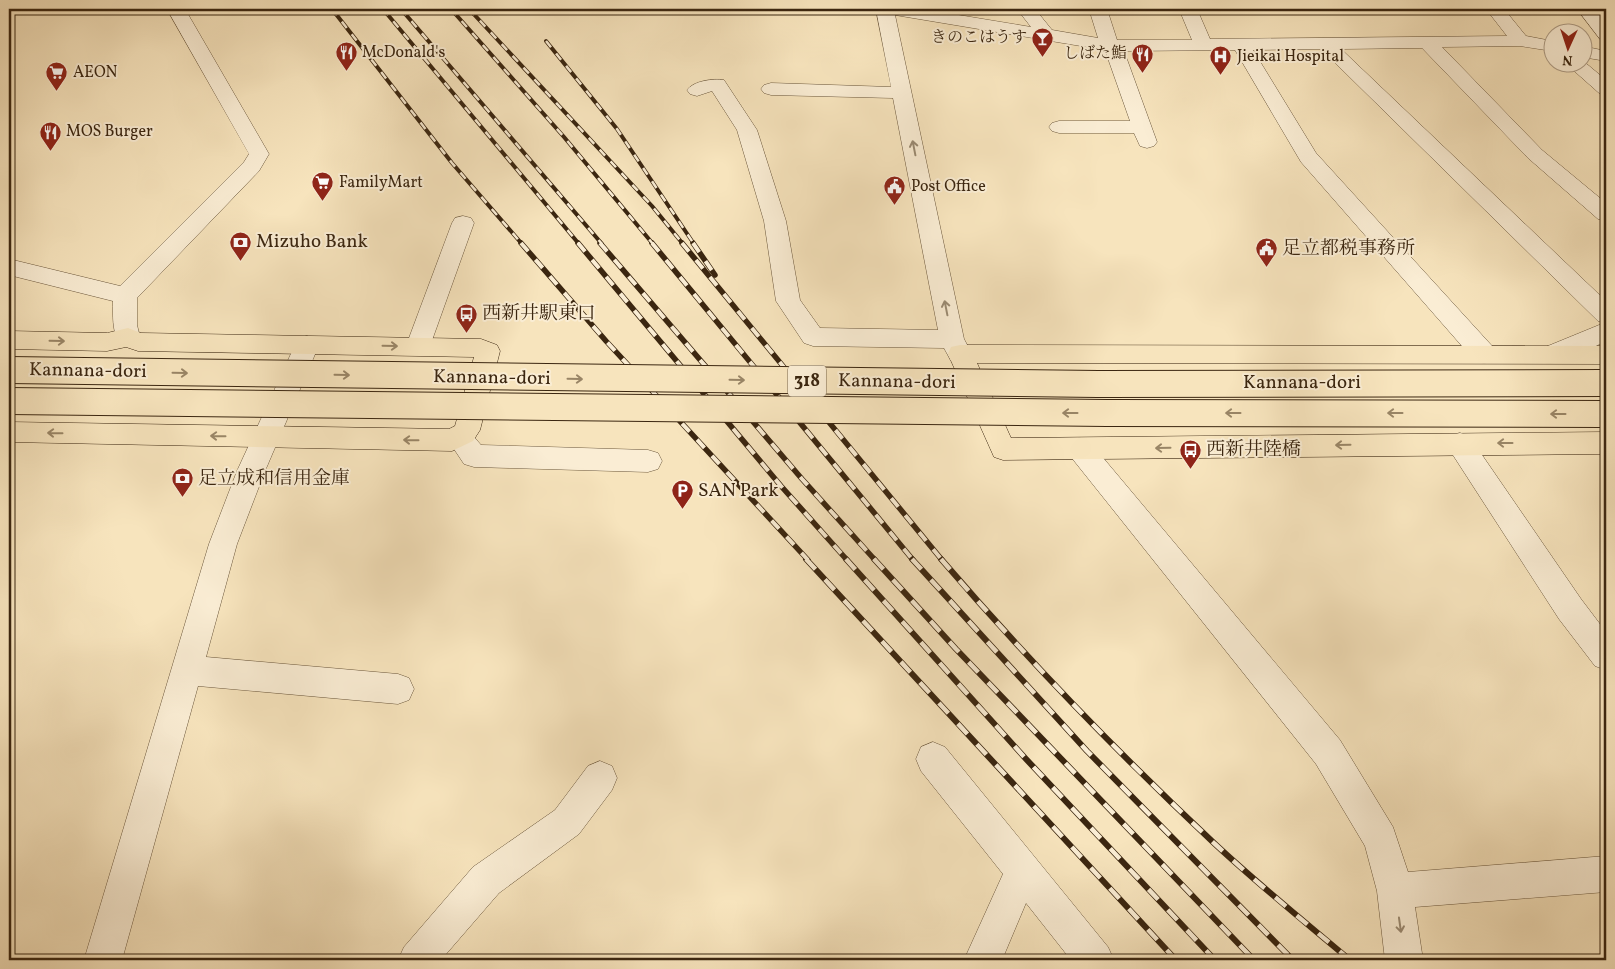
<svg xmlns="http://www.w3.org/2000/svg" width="1615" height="969" font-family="Vollkorn,'Noto Serif JP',serif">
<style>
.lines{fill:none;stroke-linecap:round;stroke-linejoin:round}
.minor-casing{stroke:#6a563b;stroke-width:1}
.major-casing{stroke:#3b2610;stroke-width:1}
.minor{fill:#faedd4;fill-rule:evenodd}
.major{fill:#f7e4bd;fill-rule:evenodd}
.rail-far2-casing{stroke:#3b2610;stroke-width:4}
.rail-far1-casing{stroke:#3b2610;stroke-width:5.5}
.rail-casing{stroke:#3b2610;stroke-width:6}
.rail-far2{stroke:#faedd4;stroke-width:2.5;stroke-dasharray:8;stroke-linecap:butt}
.rail-far1{stroke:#faedd4;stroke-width:4;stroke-dasharray:11;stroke-linecap:butt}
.rail{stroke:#faedd4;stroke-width:4.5;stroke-dasharray:14;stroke-linecap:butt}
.major-bridge-casing{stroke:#3b2610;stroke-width:28;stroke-linecap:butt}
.major-bridge{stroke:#f7e4bd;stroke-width:26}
.oneway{stroke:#9a8a72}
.oneway2{stroke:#998566}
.labels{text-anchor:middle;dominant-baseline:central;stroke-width:4;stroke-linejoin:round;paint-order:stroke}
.far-poi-label{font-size:16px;fill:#3b2610;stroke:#faedd4;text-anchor:start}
.shield{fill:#faedd4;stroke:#74624b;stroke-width:1}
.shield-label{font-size:18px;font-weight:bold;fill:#3b2610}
.poi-label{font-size:19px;fill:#3b2610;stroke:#faedd4;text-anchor:start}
.street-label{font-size:19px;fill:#3b2610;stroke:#faedd4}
</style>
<rect width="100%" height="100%" fill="#f7e4bd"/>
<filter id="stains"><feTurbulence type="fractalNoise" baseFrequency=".004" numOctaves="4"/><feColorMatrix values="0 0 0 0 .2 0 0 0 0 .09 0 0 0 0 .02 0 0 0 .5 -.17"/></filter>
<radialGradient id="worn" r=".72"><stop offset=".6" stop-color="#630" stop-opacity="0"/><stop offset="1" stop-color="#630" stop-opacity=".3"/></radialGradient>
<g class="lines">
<defs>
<g id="minor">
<path d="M167,9H185L269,154L259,171L137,298V325L140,337L137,343L128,346L119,343C112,330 113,316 113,301L9,275V259L120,286L244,162L249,154Z"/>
<path d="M876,9H922L1031,27L1017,9H1035L1052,30L1098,38L1089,9H1107L1117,40H1192L1179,9H1197L1210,39L1507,36L1486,9H1504L1526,36L1552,41V51L1520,46L1442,47L1542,150L1606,203V221L1598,219L1528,158L1422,48L1341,49L1606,301V341C1588,349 1562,367 1543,362L1540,355L1543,348L1604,323L1598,321L1321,49L1253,50L1316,153L1493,347L1496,354L1493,361L1484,363L1475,361L1301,162L1235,50L1124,51L1157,142L1154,146L1147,148L1140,146L1134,133H1059L1052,131L1049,127L1052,123L1059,121H1130L1105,50L895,15L964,339L972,354L969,361L960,363L951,361L944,348L813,346L804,343L776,301L764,221L737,130L712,91L697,96L690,94L687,90C693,81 714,78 724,80L757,130L786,221L800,300L820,328L938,330L893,98L771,95L764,93L761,89L764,85L771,83L891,87Z"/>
<polygon points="1577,9 1595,9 1606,23 1606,40 1600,39"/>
<polygon points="1582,46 1606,51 1606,61 1582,57"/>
<polygon points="1582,60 1606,80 1606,95 1599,93 1564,62 1582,62"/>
<polygon points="463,216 471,218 474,223 430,346 427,352 418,355 409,352 406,346 452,223 455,218"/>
<polygon points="307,336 316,339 319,345 265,471 237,544 206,657 398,674 409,678 414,689 409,700 398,704 198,686 122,960 84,960 209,544 237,471 295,345 298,339"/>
<polygon points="459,426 468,430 481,445 648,450 658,453 662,461 658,469 648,472 474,467 464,464 446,437 450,430"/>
<polygon points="1460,433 1469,436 1581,599 1606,632 1606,670 1595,666 1559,619 1451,452 1447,444 1451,436"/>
<polygon points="1080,438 1089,441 1340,740 1393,827 1408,872 1606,856 1606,892 1415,907 1423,960 1385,960 1377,891 1365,846 1316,764 1071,457 1067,449 1071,441"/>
<polygon points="933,742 945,747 1108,947 1114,960 1071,960 1026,903 1002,960 964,960 1003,874 921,771 916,759 921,747"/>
<polygon points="600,761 612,766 617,778 612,790 579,834 499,893 441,960 398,960 404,947 473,867 555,810 588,766"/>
</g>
<g id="major">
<polygon points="128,328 141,333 481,339 497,345 500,351 480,430 473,441 452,451 9,442 9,422 449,429 455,426 474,357 138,351 126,347 107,351 9,349 9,331 107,333"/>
<polygon points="960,345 1606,346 1606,364 977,363 1011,438 1606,432 1606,454 1003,460 994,457 948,354 951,347"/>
</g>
</defs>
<use href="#minor" class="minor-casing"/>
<use href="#major" class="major-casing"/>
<use href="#minor" class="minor"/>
<use href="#major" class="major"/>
<defs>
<g id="rail-far2">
<polyline points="332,9 452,163 522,244"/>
<polyline points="383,9 579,244"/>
<polyline points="401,9 602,244"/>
<polyline points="451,9 564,137 653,244"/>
<polyline points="469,9 652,206 683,244"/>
<polyline points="546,41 617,129 694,244"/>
</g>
<g id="rail-far1">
<polyline points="521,243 606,341 808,560"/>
<polyline points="578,243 781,486 847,560"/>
<polyline points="600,243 802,479 875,560"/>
<polyline points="652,243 913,560"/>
<polyline points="682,243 942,560"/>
<polyline points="693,243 715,275"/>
</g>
<g id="rail">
<polyline points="806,559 1176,960"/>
<polyline points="846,559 1026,759 1215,960"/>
<polyline points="874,559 956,649 1254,960"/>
<polyline points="912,559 1087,751 1293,960"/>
<path d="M941,559C1027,659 1119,754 1215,844C1259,885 1305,922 1350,960"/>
</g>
</defs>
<use href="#rail-far2" class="rail-far2-casing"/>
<use href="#rail-far1" class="rail-far1-casing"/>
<use href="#rail" class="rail-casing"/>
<use href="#rail-far2" class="rail-far2"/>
<use href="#rail-far1" class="rail-far1"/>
<use href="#rail" class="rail"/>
<defs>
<g id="major-bridge">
<polyline points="9,370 1098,384 1606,383"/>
<polyline points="9,401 1107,413 1606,414"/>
</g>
</defs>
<use href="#major-bridge" class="major-bridge-casing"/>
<use href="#major-bridge" class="major-bridge"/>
</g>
<defs><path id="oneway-shaft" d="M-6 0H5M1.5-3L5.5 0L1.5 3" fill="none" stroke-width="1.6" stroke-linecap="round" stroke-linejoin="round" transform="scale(1.25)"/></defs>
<g class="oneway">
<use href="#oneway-shaft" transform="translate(914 148) rotate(-101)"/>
<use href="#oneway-shaft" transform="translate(946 308) rotate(-101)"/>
<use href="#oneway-shaft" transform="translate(1400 925) rotate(82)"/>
</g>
<g class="oneway2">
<use href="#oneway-shaft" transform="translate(57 341) rotate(1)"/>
<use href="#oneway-shaft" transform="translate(390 346) rotate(1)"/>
<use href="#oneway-shaft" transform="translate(180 373) rotate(1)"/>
<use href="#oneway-shaft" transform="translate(342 375) rotate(1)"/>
<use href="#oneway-shaft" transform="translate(575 379) rotate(1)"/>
<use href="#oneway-shaft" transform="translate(737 380) rotate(1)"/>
<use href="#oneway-shaft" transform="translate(1070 413) rotate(-180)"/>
<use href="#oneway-shaft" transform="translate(1233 413) rotate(-180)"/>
<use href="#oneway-shaft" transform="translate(1395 413) rotate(-180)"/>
<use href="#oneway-shaft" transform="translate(1558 414) rotate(-180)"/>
<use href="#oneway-shaft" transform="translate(55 433) rotate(-179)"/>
<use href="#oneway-shaft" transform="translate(218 436) rotate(-179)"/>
<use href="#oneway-shaft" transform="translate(411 440) rotate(-179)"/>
<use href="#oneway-shaft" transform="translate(1505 443) rotate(180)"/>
<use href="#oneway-shaft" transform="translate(1343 445) rotate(179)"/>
<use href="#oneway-shaft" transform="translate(1163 448) rotate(179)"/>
</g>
<defs>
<symbol id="bar-pin" viewBox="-11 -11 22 30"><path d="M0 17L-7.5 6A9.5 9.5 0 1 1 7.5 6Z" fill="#8f2418" stroke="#faedd4"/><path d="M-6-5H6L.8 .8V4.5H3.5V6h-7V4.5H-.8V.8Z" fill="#fff"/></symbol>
<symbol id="restaurant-pin" viewBox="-11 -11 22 30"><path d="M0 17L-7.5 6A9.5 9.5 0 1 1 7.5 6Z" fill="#8f2418" stroke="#faedd4"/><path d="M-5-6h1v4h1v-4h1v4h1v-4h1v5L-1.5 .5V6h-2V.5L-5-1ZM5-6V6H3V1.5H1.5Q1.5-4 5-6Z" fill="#fff"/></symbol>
<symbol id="hospital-pin" viewBox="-11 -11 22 30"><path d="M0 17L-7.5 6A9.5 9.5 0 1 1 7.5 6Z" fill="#8f2418" stroke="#faedd4"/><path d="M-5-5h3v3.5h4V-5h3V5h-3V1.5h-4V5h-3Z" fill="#fff"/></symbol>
<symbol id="supermarket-pin" viewBox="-11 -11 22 30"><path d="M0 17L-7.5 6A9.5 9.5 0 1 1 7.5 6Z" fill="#8f2418" stroke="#faedd4"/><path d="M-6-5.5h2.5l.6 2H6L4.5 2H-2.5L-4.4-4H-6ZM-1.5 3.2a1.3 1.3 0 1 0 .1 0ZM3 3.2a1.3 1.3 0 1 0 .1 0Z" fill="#fff"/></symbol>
<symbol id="civic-pin" viewBox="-11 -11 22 30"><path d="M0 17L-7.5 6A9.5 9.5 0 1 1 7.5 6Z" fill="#8f2418" stroke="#faedd4"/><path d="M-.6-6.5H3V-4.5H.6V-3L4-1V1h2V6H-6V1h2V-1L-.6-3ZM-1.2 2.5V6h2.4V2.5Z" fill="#fff"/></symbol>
<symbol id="bank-pin" viewBox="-11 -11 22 30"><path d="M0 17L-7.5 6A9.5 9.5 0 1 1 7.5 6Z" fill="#8f2418" stroke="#faedd4"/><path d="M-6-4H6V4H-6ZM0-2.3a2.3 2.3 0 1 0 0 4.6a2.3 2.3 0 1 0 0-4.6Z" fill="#fff"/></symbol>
<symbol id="bus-pin" viewBox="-11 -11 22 30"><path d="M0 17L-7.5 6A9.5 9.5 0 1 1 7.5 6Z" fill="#8f2418" stroke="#faedd4"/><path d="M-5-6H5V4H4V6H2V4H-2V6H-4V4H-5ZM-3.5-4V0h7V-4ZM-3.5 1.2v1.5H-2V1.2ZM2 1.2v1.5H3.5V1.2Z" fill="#fff"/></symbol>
<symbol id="parking-pin" viewBox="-11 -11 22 30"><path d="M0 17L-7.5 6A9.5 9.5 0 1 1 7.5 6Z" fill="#8f2418" stroke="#faedd4"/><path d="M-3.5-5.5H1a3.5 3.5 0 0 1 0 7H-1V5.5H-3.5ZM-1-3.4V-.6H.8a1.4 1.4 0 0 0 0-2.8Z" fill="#fff"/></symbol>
</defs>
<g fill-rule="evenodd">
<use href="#bar-pin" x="1030" y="26" width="25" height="34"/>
<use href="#restaurant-pin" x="334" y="40" width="25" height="34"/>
<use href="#restaurant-pin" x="1130" y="42" width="25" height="34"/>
<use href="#hospital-pin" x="1208" y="44" width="25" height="34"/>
<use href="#supermarket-pin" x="44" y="60" width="25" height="34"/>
<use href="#restaurant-pin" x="38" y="120" width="25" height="34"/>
<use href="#supermarket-pin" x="310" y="170" width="25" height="34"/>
<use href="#civic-pin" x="882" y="174" width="25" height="34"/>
<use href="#bank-pin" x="228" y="230" width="25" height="34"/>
<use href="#civic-pin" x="1254" y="236" width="25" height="34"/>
<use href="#bus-pin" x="454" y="302" width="25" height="34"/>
<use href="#bus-pin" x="1178" y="438" width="25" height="34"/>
<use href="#bank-pin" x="170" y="466" width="25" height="34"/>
<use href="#parking-pin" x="670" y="478" width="25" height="34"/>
</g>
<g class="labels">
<g class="far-poi-label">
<text x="1027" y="38" text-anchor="end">きのこはうす</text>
<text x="362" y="53">McDonald's</text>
<text x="1127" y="54" text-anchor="end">しばた鮨</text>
<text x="1237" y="57">Jieikai Hospital</text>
<text x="73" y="73">AEON</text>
<text x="66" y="132">MOS Burger</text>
<text x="339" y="183">FamilyMart</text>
<text x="911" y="187">Post Office</text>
</g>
<rect class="shield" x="788" y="365.5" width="38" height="31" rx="4"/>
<g class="shield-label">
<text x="807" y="381">318</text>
</g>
<g class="poi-label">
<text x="256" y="242">Mizuho Bank</text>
<text x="1282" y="249">足立都税事務所</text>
<text x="482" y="314">西新井駅東口</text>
<text x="1206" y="450">西新井陸橋</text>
<text x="198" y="479">足立成和信用金庫</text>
<text x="698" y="491">SAN Park</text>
</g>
<g class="street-label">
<text transform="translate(88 371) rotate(1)">Kannana-dori</text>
<text transform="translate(492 378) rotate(1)">Kannana-dori</text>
<text transform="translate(897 382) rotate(1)">Kannana-dori</text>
<text x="1302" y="383">Kannana-dori</text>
</g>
</g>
<rect width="1615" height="969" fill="none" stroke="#f7e4bd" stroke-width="30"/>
<rect x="10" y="10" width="1595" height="949" fill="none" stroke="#3b2610" stroke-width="2.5"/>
<rect x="15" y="15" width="1585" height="939" fill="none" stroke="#3b2610"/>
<g transform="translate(1568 48) rotate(183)"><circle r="24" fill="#faedd4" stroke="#ae9d86"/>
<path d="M0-4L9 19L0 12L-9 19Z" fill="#8f2418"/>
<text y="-8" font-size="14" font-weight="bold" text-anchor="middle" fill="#3b2610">N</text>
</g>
<rect width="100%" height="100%" filter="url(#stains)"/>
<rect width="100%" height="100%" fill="url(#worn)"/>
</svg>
